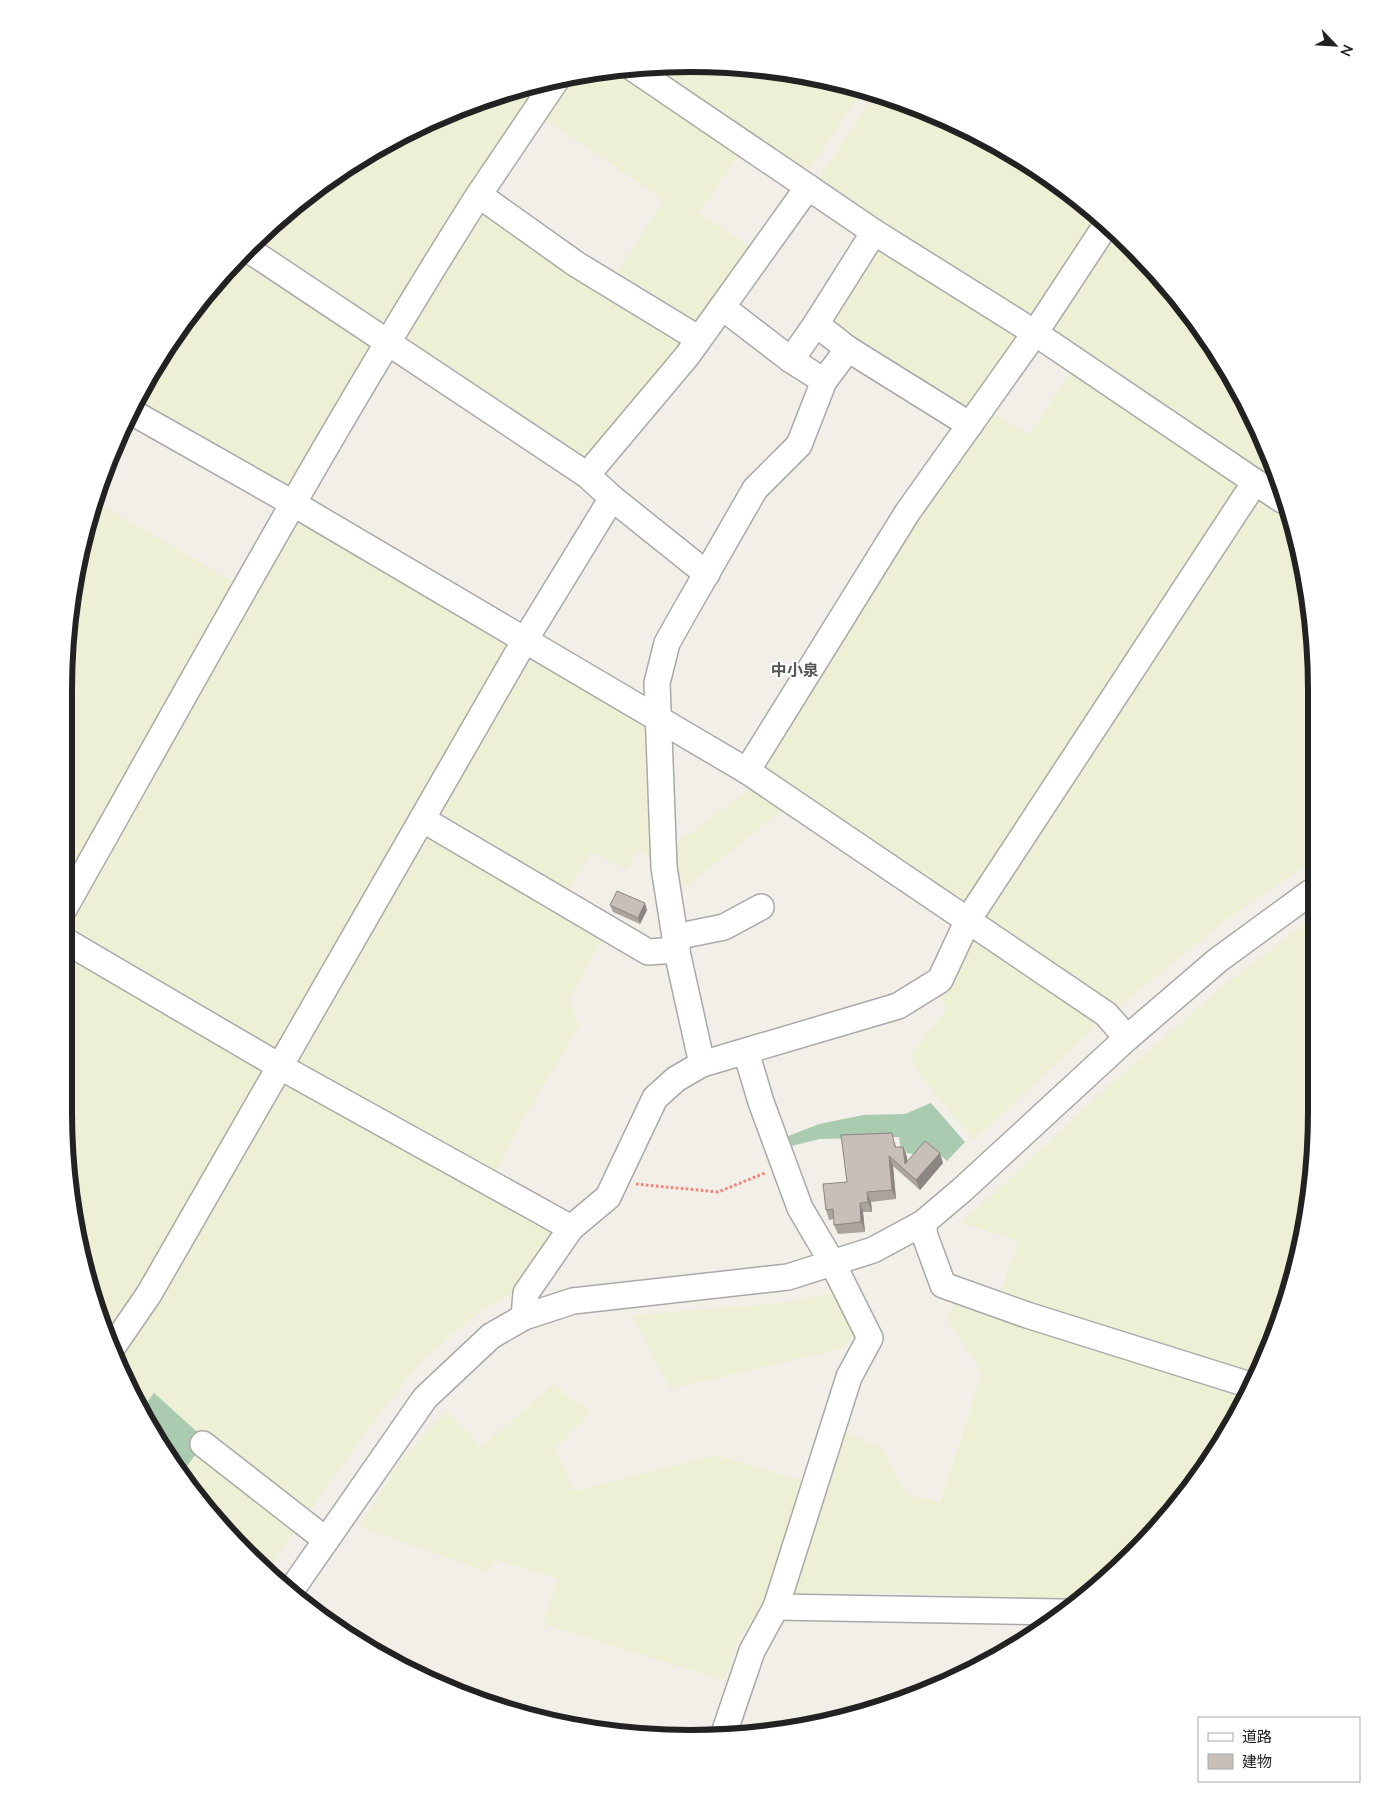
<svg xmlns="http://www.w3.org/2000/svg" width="1380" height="1802" font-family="Lato,'Noto Sans JP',sans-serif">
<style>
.farmland{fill:#eef0d5}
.cemetery{fill:#aacbaf}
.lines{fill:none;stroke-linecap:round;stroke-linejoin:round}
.minor-casing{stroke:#a9a9a9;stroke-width:28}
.path{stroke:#fa8072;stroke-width:3;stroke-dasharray:2.5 2.5;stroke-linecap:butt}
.minor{stroke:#fff;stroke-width:25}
.wall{fill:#aba49e}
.shaded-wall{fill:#8b8681}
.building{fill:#c7bfb8;stroke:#8b8681}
.labels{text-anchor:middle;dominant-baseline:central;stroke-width:4;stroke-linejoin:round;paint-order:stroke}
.neighbourhood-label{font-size:16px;font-weight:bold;fill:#555;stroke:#fff}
.rim{fill:none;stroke:#222;stroke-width:6}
</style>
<rect width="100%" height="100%" fill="#f2efe9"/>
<g class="farmland">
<polygon points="690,64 812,76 862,91 805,175 748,140 699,213 753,249 696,329 615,276 663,200 543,118 481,210 683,346 585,461 255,241 342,169 450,112 568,76"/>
<polygon points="874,95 929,111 1038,169 1096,217 1027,323 819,179"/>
<polygon points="1110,228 1133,247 1211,342 1269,451 1280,492 1041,330"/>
<polygon points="880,244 1021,337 965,413 827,322"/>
<polygon points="236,260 371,348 287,495 141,408 210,290"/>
<polygon points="1071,371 1243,486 972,898 960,902 756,767 990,412 1029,435"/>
<polygon points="1263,496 1285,510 1311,609 1311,862 1223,922 1118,1007 987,919 982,910 1255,498"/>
<polygon points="95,501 235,583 64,888 65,649 85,528"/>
<polygon points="298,521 516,644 280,1052 68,925 231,636"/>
<polygon points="534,653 649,724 653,859 637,850 628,870 592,852 566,894 435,819"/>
<polygon points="754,786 785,808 679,892 672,846"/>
<polygon points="435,838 604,937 569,999 579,1026 520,1124 494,1175 295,1060 425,839"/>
<polygon points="1311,919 1311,1194 1269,1351 1254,1379 999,1296 1019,1241 961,1223 1116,1079 1231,979"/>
<polygon points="967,935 978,935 1101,1021 974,1140 921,1077 910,1056 946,1010 941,998"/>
<polygon points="64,947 269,1068 111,1336 85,1274 64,1112"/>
<polygon points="283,1077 559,1229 512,1293 476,1314 418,1364 362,1437 266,1572 219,1525 182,1473 203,1444 153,1393 141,1410 117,1352"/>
<polygon points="837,1291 854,1324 852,1339 841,1349 670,1389 632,1315 790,1302"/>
<polygon points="955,1305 973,1309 1246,1395 1211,1460 1133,1555 1077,1600 898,1593 825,1594 794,1596 842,1430 883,1449 907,1495 940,1502 982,1373 946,1318"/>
<polygon points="554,1383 566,1396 592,1411 555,1447 573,1491 715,1455 801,1480 769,1598 737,1641 725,1681 543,1624 557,1579 495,1560 488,1572 359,1527 400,1461 446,1411 481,1447"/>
</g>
<g class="cemetery">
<polygon points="931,1103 965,1142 947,1161 930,1146 913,1154 901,1152 899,1137 820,1139 787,1147 781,1139 819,1124 863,1115 905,1114"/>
<polygon points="154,1393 206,1440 182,1473 148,1425 141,1410"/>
</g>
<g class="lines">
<defs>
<g id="minor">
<polyline points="634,69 874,232 1035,333 1282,500"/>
<polyline points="479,195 576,264 699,339"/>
<polyline points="246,248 587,475"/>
<polyline points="722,307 791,360"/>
<polyline points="816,324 791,360 824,381"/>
<polyline points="848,349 970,425"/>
<polyline points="130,411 294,504 747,771 1106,1014 1127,1038"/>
<polyline points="612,498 707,574"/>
<polyline points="747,771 907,513 1035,333 1106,225"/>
<polyline points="422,819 648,952 677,950"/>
<path d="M64,909C199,670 331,428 478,196C504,157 531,118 557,79"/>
<polyline points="675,937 724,927 761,907"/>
<polyline points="64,940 279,1066 571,1228"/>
<polyline points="702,1064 678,956 664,867 657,683 667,643 685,611 755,489 799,445 824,381 848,349 816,324 874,232"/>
<polyline points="923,1223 925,1236 943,1285 1027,1315 1250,1385"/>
<polyline points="524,1317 526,1293 571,1228 608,1197 655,1098 676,1079 702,1064 898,1006 940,980 968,920 1255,482"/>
<polyline points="114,1345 149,1294 525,640 612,498 587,475 687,356 808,187"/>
<polyline points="203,1444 326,1540"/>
<polyline points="290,1592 425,1398 491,1336 524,1317 573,1301 788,1277 873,1250 923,1223 962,1190 1127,1038 1218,960 1311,892"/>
<polyline points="776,1607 1063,1612"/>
<polyline points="723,1736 752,1651 776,1607 849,1377 870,1338 833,1264 800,1208 761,1102 746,1052"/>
</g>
</defs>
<use href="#minor" class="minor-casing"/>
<polyline class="path" points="636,1184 718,1192 765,1173"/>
<use href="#minor" class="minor"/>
</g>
<g class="wall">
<polygon points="610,905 647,910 640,924 613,912"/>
<polygon points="895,1142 896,1147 903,1147 907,1157 907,1162 943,1163 920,1190 893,1166 896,1199 871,1202 872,1212 863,1212 865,1232 838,1234 834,1225 834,1219 829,1220 826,1210 847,1182"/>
</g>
<g class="shaded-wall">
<polygon points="645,903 647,910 640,924 638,918"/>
<polygon points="903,1147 907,1157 909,1174 905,1164"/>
<polygon points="940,1153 943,1163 920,1190 916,1180"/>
<polygon points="889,1156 893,1166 896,1199 892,1190"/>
<polygon points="867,1192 871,1202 872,1212 868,1202"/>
<polygon points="860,1203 863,1212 865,1232 861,1222"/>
</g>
<g class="building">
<polygon points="617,891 645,903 638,918 610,905"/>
<polygon points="892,1133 895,1147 903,1147 905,1164 925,1141 940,1153 916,1180 889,1156 892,1190 867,1192 868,1202 860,1203 861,1222 834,1225 833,1209 826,1210 823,1184 847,1182 841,1135"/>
</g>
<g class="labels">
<g class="neighbourhood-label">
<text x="795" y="669">中小泉</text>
</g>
</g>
<path d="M0 0H1380V1802H0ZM690 72H690A618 618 0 0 1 1308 690V1112A618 618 0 0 1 690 1730H690A618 618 0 0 1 72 1112V690A618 618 0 0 1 690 72Z" fill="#fff" fill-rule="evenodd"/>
<path class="rim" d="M690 72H690A618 618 0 0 1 1308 690V1112A618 618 0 0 1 690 1730H690A618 618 0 0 1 72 1112V690A618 618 0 0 1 690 72Z"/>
<rect x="1198" y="1717" width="162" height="65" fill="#ffffff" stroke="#a7a7a7"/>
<rect x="1208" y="1733" width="25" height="8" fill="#ffffff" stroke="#a7a7a7"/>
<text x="1242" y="1742" font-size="15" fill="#222222">道路</text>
<rect x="1208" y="1754" width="25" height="15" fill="#c7bfb8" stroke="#a7a7a7"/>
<text x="1242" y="1767" font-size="15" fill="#222222">建物</text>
<g transform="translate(1335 45) rotate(115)" stroke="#ffffff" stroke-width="4" paint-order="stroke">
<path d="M0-4L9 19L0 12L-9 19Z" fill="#222222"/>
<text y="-8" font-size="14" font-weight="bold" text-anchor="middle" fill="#222222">N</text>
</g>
</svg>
